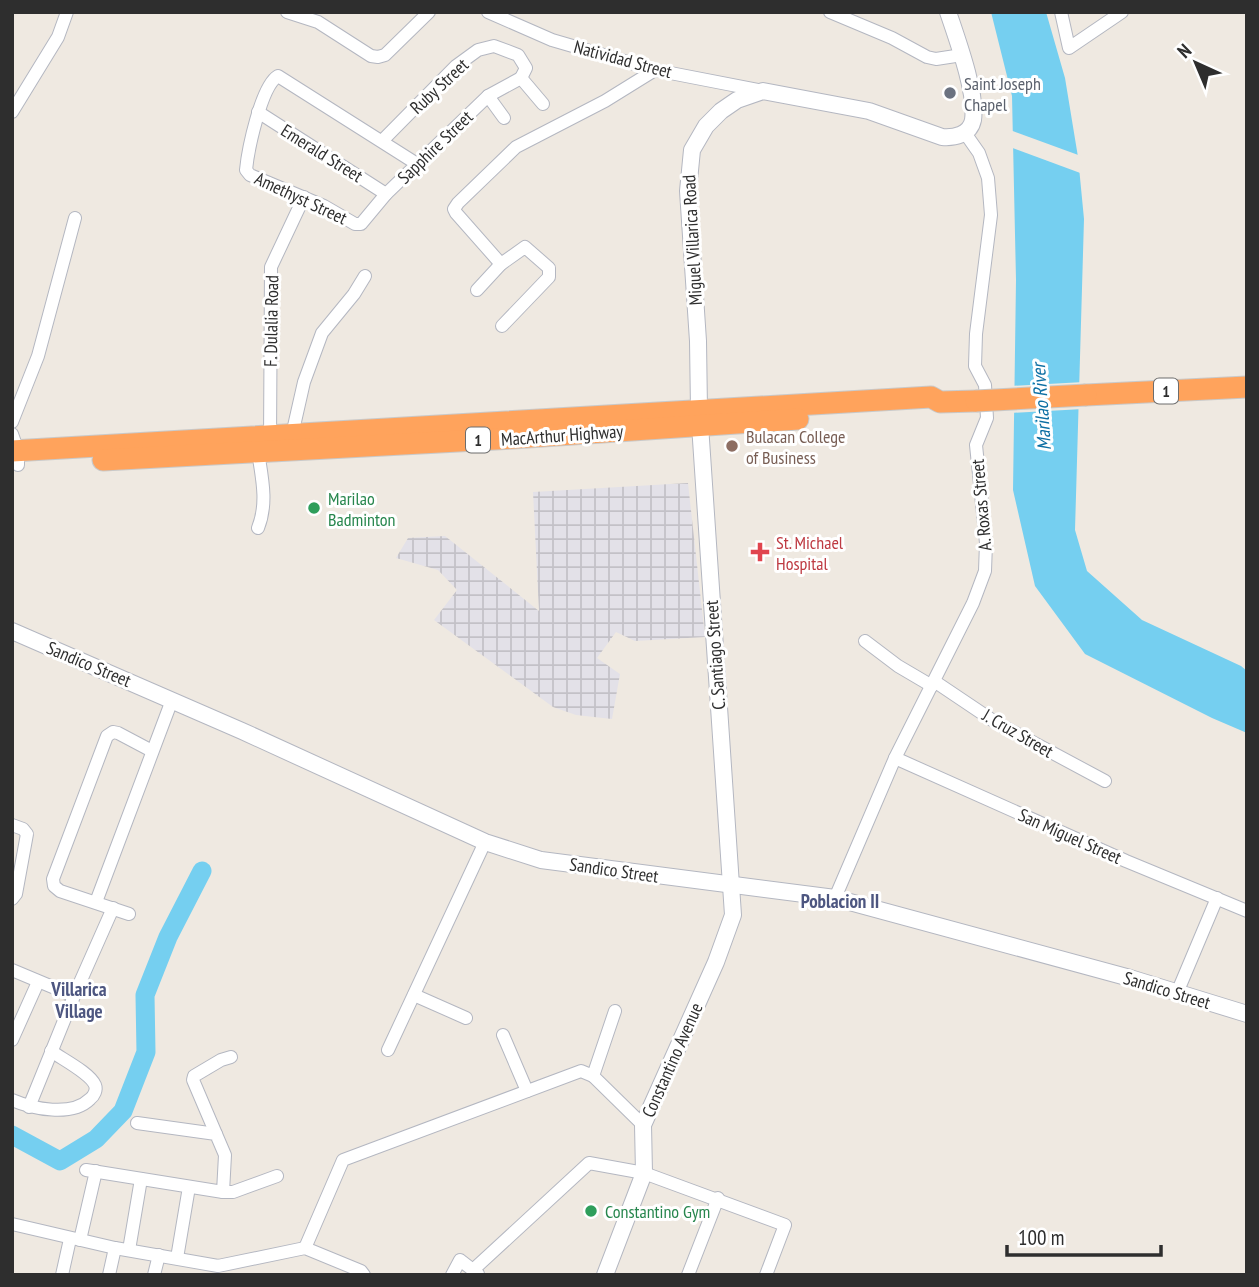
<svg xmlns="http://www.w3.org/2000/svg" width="1259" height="1287" font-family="'PT Sans Narrow',sans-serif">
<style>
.industrial{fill:url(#industrial-grid)}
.water{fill:#75cff0}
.pier{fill:#efe9e1}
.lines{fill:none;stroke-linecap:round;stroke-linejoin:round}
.river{stroke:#75cff0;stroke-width:19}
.street-casing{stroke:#b4b7c1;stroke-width:14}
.secondary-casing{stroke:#b4b7c1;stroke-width:18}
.highway-casing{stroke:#c9c9c9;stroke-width:23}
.street{stroke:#fff;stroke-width:12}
.secondary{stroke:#fff;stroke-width:16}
.highway{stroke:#ffa35c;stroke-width:21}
.highway-bridge-casing{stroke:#c9c9c9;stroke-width:23;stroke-linecap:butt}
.highway-bridge{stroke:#ffa35c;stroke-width:21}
.worship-dot{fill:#6b7280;stroke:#fff;stroke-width:2.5}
.education-dot{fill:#8d6e63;stroke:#fff;stroke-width:2.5}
.leisure-dot{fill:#2e9e5b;stroke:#fff;stroke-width:2.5}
.health-dot{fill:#e0444e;stroke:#fff;stroke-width:2.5}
.labels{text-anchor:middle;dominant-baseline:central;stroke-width:6;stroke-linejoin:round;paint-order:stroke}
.shield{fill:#fff;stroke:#6d6d6d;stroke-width:2}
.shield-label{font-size:16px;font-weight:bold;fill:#2e2e2e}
.street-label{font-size:18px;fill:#2e2e2e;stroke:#fff}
.worship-label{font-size:18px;fill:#5b616d;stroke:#fff;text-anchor:start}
.education-label{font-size:18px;fill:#785e54;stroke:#fff;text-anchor:start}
.leisure-label{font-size:18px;fill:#27864d;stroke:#fff;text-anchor:start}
.health-label{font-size:18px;fill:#be3a42;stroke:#fff;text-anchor:start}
.water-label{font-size:19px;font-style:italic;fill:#0d6fa3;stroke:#fff}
.neighbourhood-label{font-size:19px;font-weight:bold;fill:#4d5680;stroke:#fff}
</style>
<defs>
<pattern id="industrial-grid" width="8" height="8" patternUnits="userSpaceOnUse" patternTransform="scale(1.75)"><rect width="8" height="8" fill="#e3e1e8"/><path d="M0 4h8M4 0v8" fill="none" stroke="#c3c1c7"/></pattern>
</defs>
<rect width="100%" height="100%" fill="#efe9e1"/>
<polygon class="industrial" points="688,483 705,637 635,641 616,632 597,658 620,674 612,719 576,715 553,707 434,620 457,590 438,570 396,558 408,538 445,536 539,611 533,492"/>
<polygon class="water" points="991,12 1046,12 1065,78 1078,157 1084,219 1075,530 1087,571 1142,620 1241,666 1247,671 1247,733 1212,718 1085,654 1035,586 1013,490 1016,280 1012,96"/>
<g class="pier">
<polygon points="1010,130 1081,156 1083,174 1010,147"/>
<polygon points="1084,382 1083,409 1010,413 1011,386"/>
</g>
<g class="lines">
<polyline class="river" points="12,1135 60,1161 96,1139 123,1111 146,1052 145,995 168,937 202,871"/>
<defs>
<g id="street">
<polyline points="287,12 318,22 371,56 378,57 385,55 429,12"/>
<polyline points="488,12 552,40 655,70 763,91"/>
<polyline points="830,12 892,38 927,57 936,59 962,55"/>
<polyline points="1061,12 1069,48 1122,12"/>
<polyline points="521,78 543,104"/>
<polyline points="488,96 504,118"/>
<polyline points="12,112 58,37 67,12"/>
<polyline points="258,112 386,194"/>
<polyline points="382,141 456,66 478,50 494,46 518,55 526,68 521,78"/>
<path d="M417,164L278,76C261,86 248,150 246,170L250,175L324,206L355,224H361L386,194L488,96L521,78"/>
<polyline points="501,264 456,213 454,209 458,203 516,147 605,101 655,70"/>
<polyline points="477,290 501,264 525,247 549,268 549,277 502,326"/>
<polyline points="12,422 38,356 75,218"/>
<polyline points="12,434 18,451 18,465"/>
<polyline points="292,435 304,382 322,333 354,294 365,276"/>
<polyline points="270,441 271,267 304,197"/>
<path d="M258,528C268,503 262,478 258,452"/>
<polyline points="865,641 898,666 932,686"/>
<polyline points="934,681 995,722 1105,781"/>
<polyline points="895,758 1126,861 1247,911"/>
<polyline points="12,825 23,829 27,834 16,894 12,899"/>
<polyline points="835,898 895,758 973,603 985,571 986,543 976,445 987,418 985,385 975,366 976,334 991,215 988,178 979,153 965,133"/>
<polyline points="96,902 172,700"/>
<polyline points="129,914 60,891 54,886 53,879 107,736 113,732 118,733 152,751"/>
<polyline points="12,970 74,996"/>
<polyline points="1177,993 1217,898"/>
<polyline points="414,995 466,1018"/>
<polyline points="503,1035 527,1091"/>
<polyline points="12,1040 38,982"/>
<polyline points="388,1050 485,842"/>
<polyline points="593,1076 643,1125"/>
<path d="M12,1100C33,1109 72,1117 90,1099C94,1096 97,1090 95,1085C90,1073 62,1059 51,1051"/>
<polyline points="29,1107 74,996 113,908"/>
<polyline points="216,1134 193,1080 194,1076 221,1060 231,1057"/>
<polyline points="86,1170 223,1192 225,1155 216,1134 137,1123"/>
<polyline points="223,1192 233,1192 277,1176"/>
<polyline points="12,1224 115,1248 218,1266 305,1248 361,1271 364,1275"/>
<polyline points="80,1240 96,1171"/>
<polyline points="305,1248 343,1160 581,1071 593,1076 615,1011"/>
<polyline points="129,1250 141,1179"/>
<polyline points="177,1258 189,1187"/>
<polyline points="473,1270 589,1163 644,1173 785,1225 766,1275"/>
<polyline points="62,1275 70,1239"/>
<polyline points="109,1275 115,1248"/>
<polyline points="154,1275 159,1255"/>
<polyline points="452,1275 460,1260 478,1274"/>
<polyline points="688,1275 718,1198"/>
</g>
<g id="secondary">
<polyline points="12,631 242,731 485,842 541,860 835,898 1130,978 1247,1014"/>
<path d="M605,1275L644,1173L643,1125L716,962L733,915L699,410L698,341L688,191L692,150L706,126L721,111L737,100L763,91L869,111L942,137C954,138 970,135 973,120C977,93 957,39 948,12"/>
</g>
<g id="highway">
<polyline points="1086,395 1247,387"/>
<polyline points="12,451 931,397 940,402 976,401"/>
<polyline points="103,460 513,438 798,419"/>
</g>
</defs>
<use href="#street" class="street-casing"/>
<use href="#secondary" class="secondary-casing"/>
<use href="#highway" class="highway-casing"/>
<use href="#street" class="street"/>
<use href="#secondary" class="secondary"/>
<use href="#highway" class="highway"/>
<defs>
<polyline id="highway-bridge" points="976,401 1086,395"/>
</defs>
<use href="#highway-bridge" class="highway-bridge-casing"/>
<use href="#highway-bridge" class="highway-bridge"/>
</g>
<circle class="worship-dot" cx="950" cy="93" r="7"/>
<circle class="education-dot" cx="732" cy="446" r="7"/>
<g class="leisure-dot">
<circle cx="314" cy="508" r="7"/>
<circle cx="591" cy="1211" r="7"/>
</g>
<path class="health-dot" d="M756.5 541.5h7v7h7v7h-7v7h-7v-7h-7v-7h7z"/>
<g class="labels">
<g class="shield">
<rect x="1154" y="378.5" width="24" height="25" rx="5"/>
<rect x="466" y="427.5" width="24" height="25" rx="5"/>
</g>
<g class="shield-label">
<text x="1166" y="391">1</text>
<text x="478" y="440">1</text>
</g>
<g class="street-label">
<text transform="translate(623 59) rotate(15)">Natividad Street</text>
<text transform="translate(439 86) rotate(-43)">Ruby Street</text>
<text transform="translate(435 147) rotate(-44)">Sapphire Street</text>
<text transform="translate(322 153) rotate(32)">Emerald Street</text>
<text transform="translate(301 198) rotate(25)">Amethyst Street</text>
<text transform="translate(692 240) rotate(-93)">Miguel Villarica Road</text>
<text transform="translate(271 321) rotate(-89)">F. Dulalia Road</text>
<text transform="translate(562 435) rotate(-4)">MacArthur Highway</text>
<text transform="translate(981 505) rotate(-95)">A. Roxas Street</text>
<text transform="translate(715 655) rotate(-94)">C. Santiago Street</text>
<text transform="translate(89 664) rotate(23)">Sandico Street</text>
<text transform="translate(1018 733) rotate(30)">J. Cruz Street</text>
<text transform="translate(1070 836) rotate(24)">San Miguel Street</text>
<text transform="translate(614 870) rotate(8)">Sandico Street</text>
<text transform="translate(1167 990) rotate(17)">Sandico Street</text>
<text transform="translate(672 1060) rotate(-66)">Constantino Avenue</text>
</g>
<g class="worship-label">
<text x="964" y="83">Saint Joseph<tspan x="964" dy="21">Chapel</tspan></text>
</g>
<g class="education-label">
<text x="746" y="436">Bulacan College<tspan x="746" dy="21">of Business</tspan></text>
</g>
<g class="leisure-label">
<text x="328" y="498">Marilao<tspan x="328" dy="21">Badminton</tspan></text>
<text x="605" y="1211">Constantino Gym</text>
</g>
<g class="health-label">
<text x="776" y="542">St. Michael<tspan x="776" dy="21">Hospital</tspan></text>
</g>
<g class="water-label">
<text transform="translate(1041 407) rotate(-94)">Marilao River</text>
</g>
<g class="neighbourhood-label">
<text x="840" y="901">Poblacion II</text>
<text x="79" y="989">Villarica<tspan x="79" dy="22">Village</tspan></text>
</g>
</g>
<rect width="1259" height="1287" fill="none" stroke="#2e2e2e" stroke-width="28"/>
<g transform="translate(1196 63) rotate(316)" stroke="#ffffff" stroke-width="5" paint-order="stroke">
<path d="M0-5L12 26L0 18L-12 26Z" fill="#2e2e2e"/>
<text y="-10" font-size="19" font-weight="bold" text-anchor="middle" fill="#2e2e2e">N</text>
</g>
<path d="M1007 1245v10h154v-10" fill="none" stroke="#2e2e2e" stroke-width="3.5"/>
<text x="1018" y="1245" font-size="21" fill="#2e2e2e" stroke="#ffffff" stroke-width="5" paint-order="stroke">100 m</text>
</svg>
